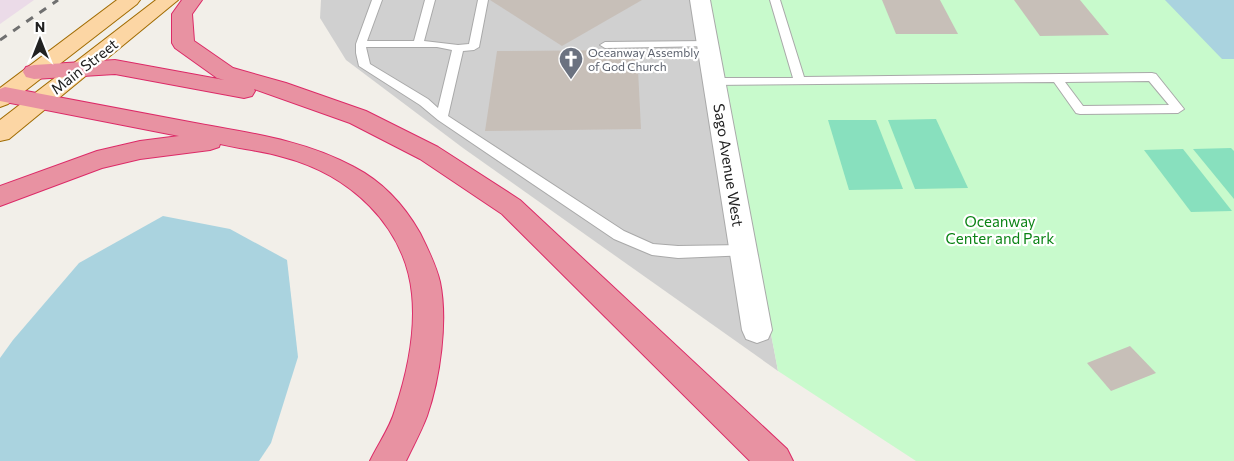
<svg xmlns="http://www.w3.org/2000/svg" width="1234" height="461" font-family="Commissioner,sans-serif">
<style>
.industrial{fill:#ebdbe8}
.religious{fill:#d0d0d0}
.park{fill:#c8facc}
.pitch{fill:#88e0be}
.water{fill:#aad3df}
.building{fill:#c7bfb8}
.lines{fill:none;stroke-linecap:round;stroke-linejoin:round}
.service-casing{stroke:#a9a9a9;stroke-width:2}
.minor-casing{stroke:#a9a9a9;stroke-width:2}
.primary-casing{stroke:#a06b00;stroke-width:2}
.motorway-casing{stroke:#dc2a67;stroke-width:2}
.service{fill:#fff;fill-rule:evenodd}
.minor{fill:#fff;fill-rule:evenodd}
.primary{fill:#fcd6a4;fill-rule:evenodd}
.motorway{fill:#e892a2;fill-rule:evenodd}
.rail{stroke:#707070;stroke-width:3;stroke-dasharray:8 8;stroke-linecap:butt}
.labels{text-anchor:middle;dominant-baseline:central;stroke-width:4.5;stroke-linejoin:round;paint-order:stroke}
.far-worship-label{font-size:12px;fill:#5b616d;stroke:#fff;text-anchor:start}
.street-label{font-size:15px;fill:#222;stroke:#fff}
.park-label{font-size:15px;fill:#0c8416;stroke:#fff}
</style>
<rect width="100%" height="100%" fill="#f2efe9"/>
<polygon class="industrial" points="0,0 34,0 0,24"/>
<polygon class="religious" points="321,0 708,0 778,371 463,148 346,60 320,18"/>
<polygon class="park" points="708,0 1234,0 1234,461 916,461 778,371"/>
<g class="pitch">
<polygon points="936,119 968,188 915,189 888,120"/>
<polygon points="828,120 876,120 903,189 849,190"/>
<polygon points="1231,148 1234,151 1234,199 1193,149"/>
<polygon points="1183,149 1232,211 1191,212 1144,150"/>
</g>
<g class="water">
<polygon points="1165,0 1234,0 1234,59 1222,59"/>
<polygon points="163,216 230,229 287,260 298,357 271,443 259,461 0,461 0,358 13,340 79,263"/>
</g>
<g class="building">
<polygon points="490,0 642,0 562,46"/>
<polygon points="882,0 940,0 958,34 896,34"/>
<polygon points="1014,0 1080,0 1109,35 1040,36"/>
<polygon points="637,50 641,129 485,131 497,51"/>
<polygon points="1130,346 1156,373 1111,391 1087,363"/>
</g>
<g class="lines">
<defs>
<g id="service">
<path d="M372,0H382L367,41H414L425,0H435L424,41L458,45L469,44L478,0H488L479,47L474,50L463,51L448,116L624,231L653,244L678,246L744,245L749,247L751,251L749,255L678,258L652,255L614,239L438,120L420,105L359,66L356,53V44ZM366,47H437L452,50L438,108L428,99L370,64Z"/>
<path d="M770,0H780L804,77L1152,73L1156,74L1184,109L1178,113L1080,114L1076,113L1054,82L711,85L709,82L715,78H793ZM1149,81L1169,105L1083,106L1065,82Z"/>
<polygon points="708,41 712,42 713,44 712,46 605,48 600,45 605,42"/>
</g>
<polygon id="minor" points="690,0 710,0 772,330 768,339 757,343 746,339 742,330"/>
<g id="primary">
<polygon points="117,0 140,0 137,4 8,104 0,107 0,88"/>
<polygon points="156,0 178,0 9,139 0,141 0,120"/>
</g>
<g id="motorway">
<polygon points="182,0 202,0 192,14 194,41 233,68 286,83 366,111 438,147 520,200 787,449 793,461 750,461 502,214 420,159 350,123 254,89 255,91 252,96 244,98 115,74 34,79 26,77 23,72 26,67 34,65 115,60 224,80 217,78 175,48 172,43 172,14"/>
<path d="M5,87C68,99 131,111 195,123C249,133 305,140 354,167C383,182 404,205 420,233C428,249 436,265 440,282C448,321 440,379 427,416C421,432 413,446 406,461H370C378,444 390,428 395,410C407,374 416,332 412,294C405,225 349,174 283,157C263,151 241,149 220,144L219,147L210,150L140,159L102,168L0,206V186L97,151L140,141L179,136L0,101V89Z"/>
</g>
</defs>
<use href="#service" class="service-casing"/>
<use href="#minor" class="minor-casing"/>
<use href="#primary" class="primary-casing"/>
<use href="#motorway" class="motorway-casing"/>
<use href="#service" class="service"/>
<use href="#minor" class="minor"/>
<use href="#primary" class="primary"/>
<use href="#motorway" class="motorway"/>
<polyline class="rail" points="0,40 58,0"/>
</g>
<defs>
<symbol id="church-pin" viewBox="-11 -11 22 30"><path d="M0 17L-7.5 6A9.5 9.5 0 1 1 7.5 6Z" fill="#6b7280" stroke="#fff"/><path d="M-1.2-6h2.4v3.5h3.3v2.4h-3.3V6h-2.4V-.1h-3.3v-2.4h3.3Z" fill="#fff"/></symbol>
</defs>
<g fill-rule="evenodd">
<use href="#church-pin" x="557" y="45" width="28" height="38"/>
</g>
<g class="labels">
<g class="far-worship-label">
<text x="588" y="52">Oceanway Assembly<tspan x="588" dy="14">of God Church</tspan></text>
</g>
<g class="street-label">
<text transform="translate(84 66) rotate(-38)">Main Street</text>
<text transform="translate(729 165) rotate(81)">Sago Avenue West</text>
</g>
<g class="park-label">
<text x="1000" y="221">Oceanway<tspan x="1000" dy="17">Center and Park</tspan></text>
</g>
</g>
<g transform="translate(40 40)" stroke="#ffffff" stroke-width="4" paint-order="stroke">
<path d="M0-4L9 19L0 12L-9 19Z" fill="#222222"/>
<text y="-8" font-size="14" font-weight="bold" text-anchor="middle" fill="#222222">N</text>
</g>
</svg>
